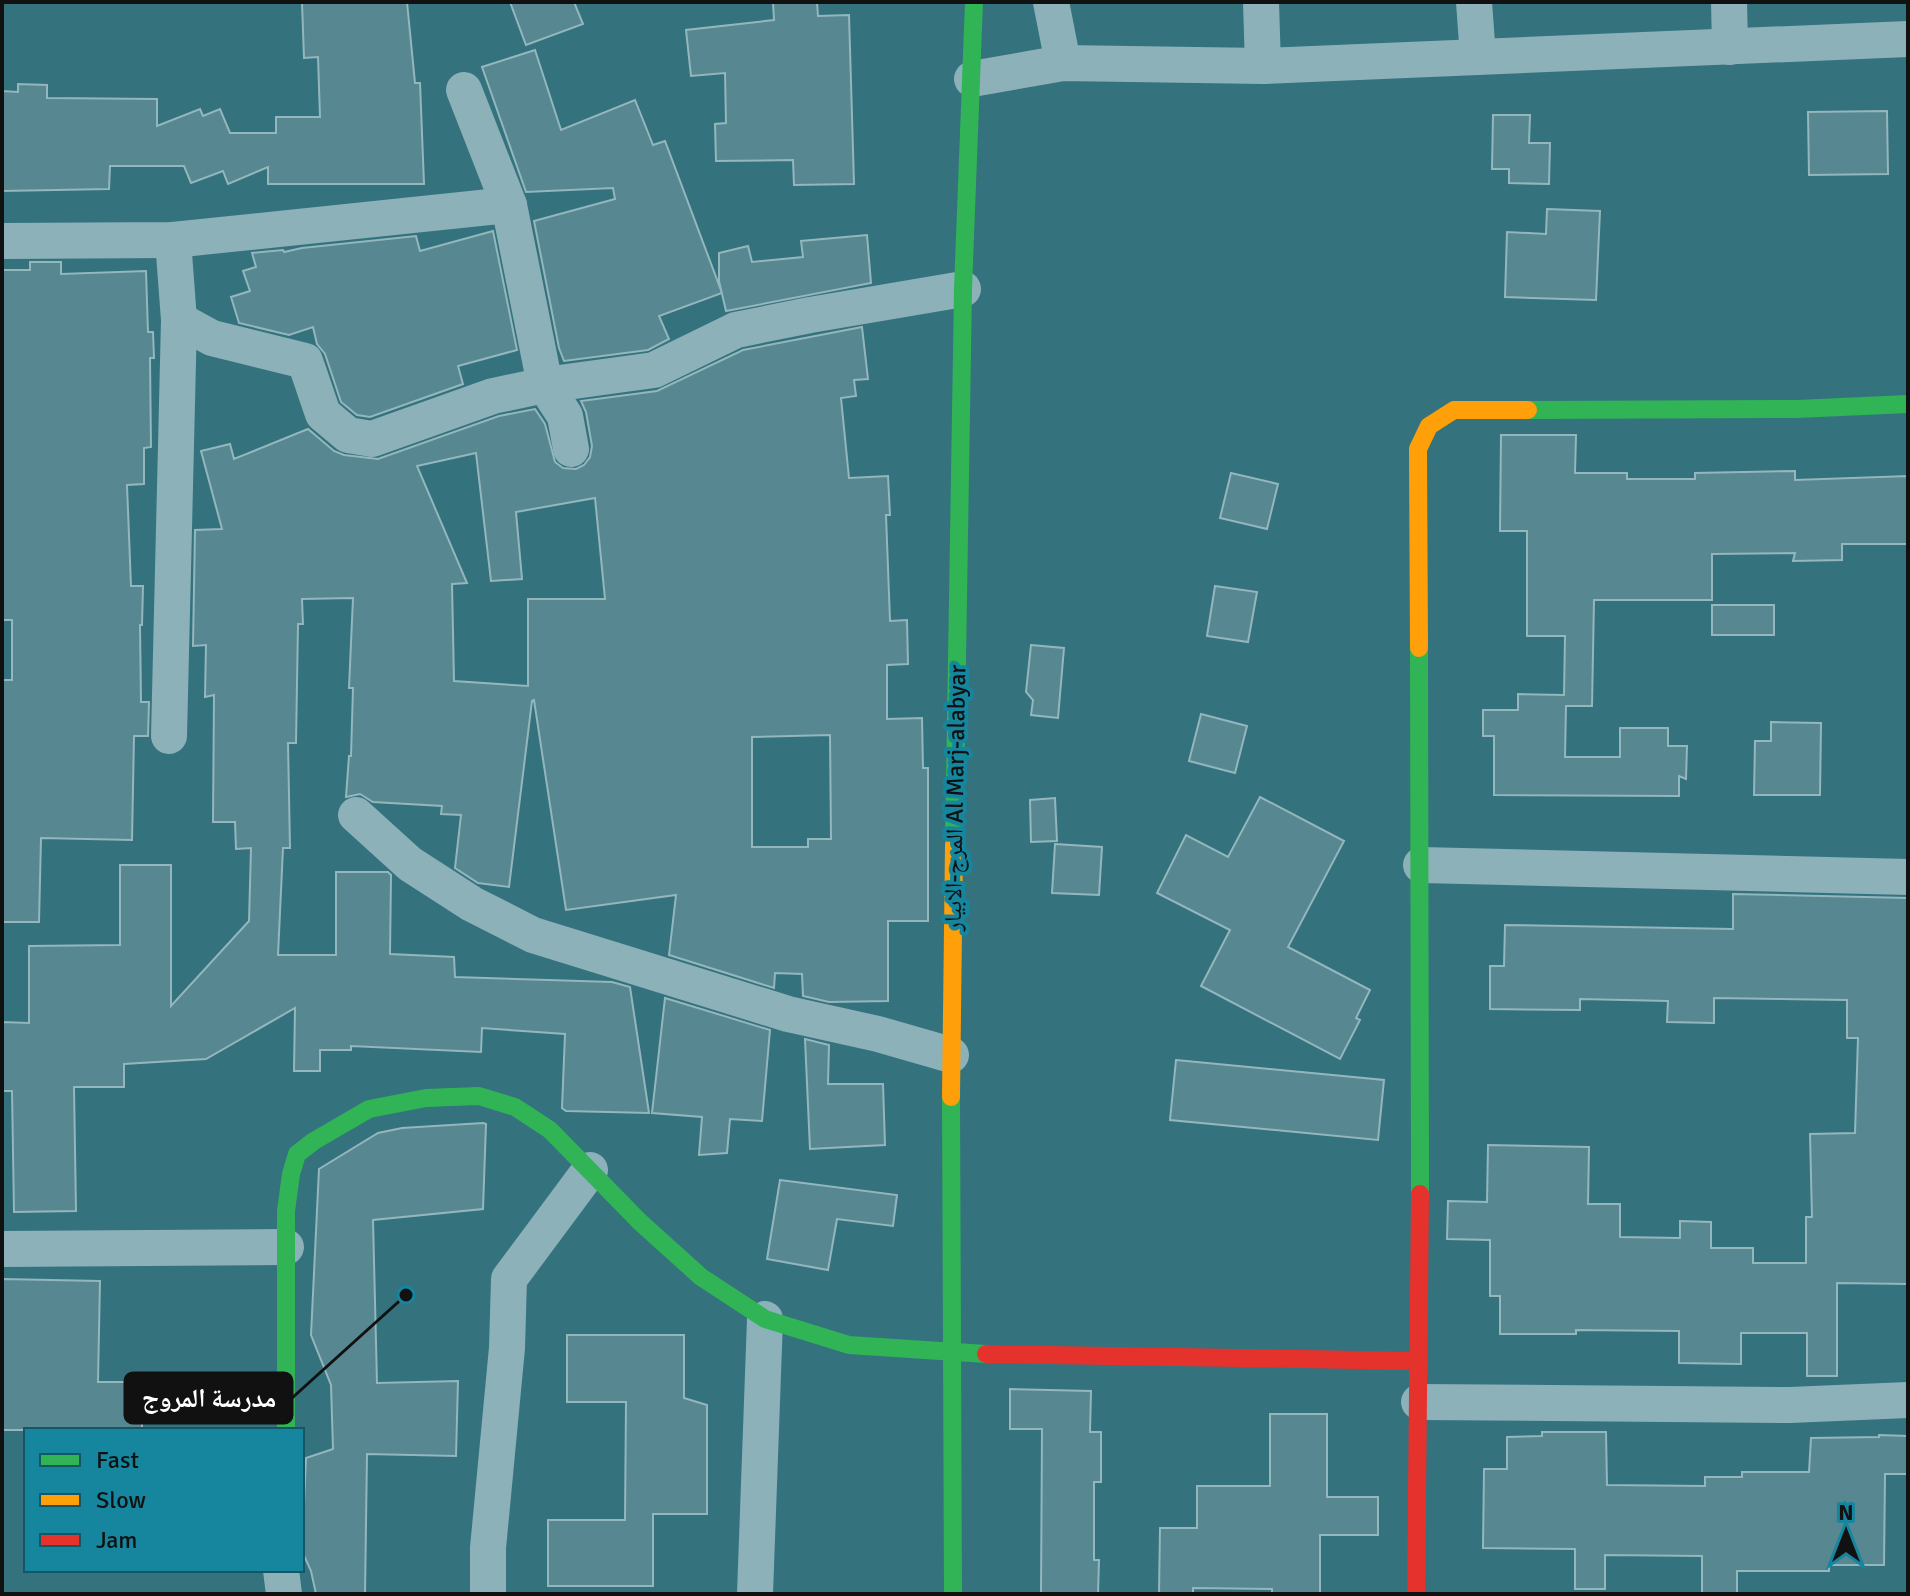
<svg xmlns="http://www.w3.org/2000/svg" width="1910" height="1596" font-family="Signika,'Noto Naskh Arabic',sans-serif">
<style>
.building{fill:#578791;stroke:#94b6bd;stroke-width:2;fill-rule:evenodd}
.lines{fill:none;stroke-linecap:round;stroke-linejoin:round}
.street{stroke:#8cb1b9;stroke-width:36}
.fast{stroke:#30b455;stroke-width:18}
.slow{stroke:#ff9f0a;stroke-width:18}
.jam{stroke:#e5322d;stroke-width:18}
.labels{text-anchor:middle;dominant-baseline:central;stroke-width:8;stroke-linejoin:round;paint-order:stroke}
.street-label{font-size:24px;fill:#111;stroke:#15869e}
.leader{fill:none;stroke:#111;stroke-width:3}
.callout-dot{fill:#111;stroke:#15869e;stroke-width:3}
.callout{fill:#111;stroke:#111;stroke-width:3}
.callout-label{font-size:26px;text-anchor:middle;font-weight:bold;fill:#fff}
</style>
<rect width="100%" height="100%" fill="#34727e"/>
<g class="building">
<polygon points="407,2 415,83 420,83 424,184 268,184 268,167 228,184 223,171 191,183 184,166 110,166 109,189 2,191 2,91 18,92 18,84 47,85 47,98 157,99 157,126 200,109 203,116 220,109 230,133 276,133 276,117 320,117 318,57 304,58 302,3"/>
<polygon points="510,2 574,2 583,24 526,45"/>
<polygon points="773,2 817,2 818,16 849,15 854,184 794,185 793,160 716,161 715,124 726,123 725,73 691,76 686,30 774,20"/>
<polygon points="535,50 561,130 635,100 653,145 665,141 722,293 659,316 669,339 648,350 564,361 559,348 534,221 615,199 613,188 526,192 482,67"/>
<polygon points="1887,111 1888,174 1809,175 1808,112"/>
<polygon points="1493,115 1530,115 1529,143 1550,143 1549,184 1509,183 1509,169 1492,169"/>
<polygon points="1547,209 1600,211 1596,300 1505,297 1507,232 1546,234"/>
<polygon points="493,231 517,350 458,366 463,384 370,417 357,415 341,402 325,354 317,344 313,327 289,335 239,323 231,297 250,291 243,271 256,267 252,253 283,250 284,252 302,248 416,236 420,251"/>
<polygon points="867,235 871,283 726,311 719,281 719,253 748,246 752,262 803,257 801,241"/>
<polygon points="30,262 61,262 61,274 146,271 148,332 153,332 154,358 150,358 151,447 144,448 144,484 127,485 131,586 143,586 142,625 140,625 141,702 149,702 148,736 134,736 132,840 41,838 39,922 2,922 2,680 12,680 12,620 2,620 2,270 30,270"/>
<path d="M862,327L868,379L854,380L856,396L841,398L849,478L888,476L890,515H886L890,621L907,620L908,664L887,665V719L922,718L923,768H928V921H888V1001L829,1002L803,996L802,974L775,973L774,988L669,955L676,895L566,910L534,700L532,701L509,887L478,883L455,868L461,815L441,814L442,806L373,802L360,794L346,797L349,756H351L353,688H349L353,598L302,599L303,624H298L296,743H288L290,848H283L278,955H336V872H388L391,875L390,954L454,957L455,977L612,982L630,987L649,1113L566,1111L562,1108L565,1034L482,1028L481,1052L351,1046V1050H320V1071H294L295,1008L206,1059L124,1064V1087H74L76,1211L14,1212L12,1091H2V1022L29,1023V946L120,945V865H171V1006L249,921L251,848L236,849L235,822H213L214,695L205,697L206,645L193,646L195,530L222,529L201,451L230,444L234,459L308,429L334,451L344,455L378,459L499,416L535,409L545,424L555,462L563,468L576,469L584,465L590,457L592,446L586,412L581,401L657,391L743,350ZM476,453L491,581L522,579L516,512L595,498L605,599H528V686L454,681L452,584L467,583L417,466ZM830,735L831,839H808V847H752V737Z"/>
<polygon points="1501,435 1576,435 1575,473 1627,473 1627,479 1695,479 1695,473 1795,471 1795,480 1908,476 1908,544 1842,544 1842,560 1793,561 1795,553 1712,554 1712,600 1594,600 1592,706 1566,706 1565,757 1620,757 1620,728 1668,728 1668,746 1687,746 1686,779 1679,776 1679,796 1494,795 1494,736 1483,736 1483,710 1518,710 1518,694 1564,695 1565,636 1527,636 1527,531 1500,531"/>
<polygon points="1231,473 1278,484 1267,529 1220,518"/>
<polygon points="1215,586 1257,592 1248,642 1207,636"/>
<rect x="1712" y="605" width="62" height="30"/>
<polygon points="1031,645 1064,648 1058,718 1031,715 1033,700 1026,692"/>
<polygon points="1201,714 1247,726 1235,773 1189,761"/>
<polygon points="1771,722 1821,723 1820,795 1754,795 1755,741 1771,741"/>
<polygon points="1260,797 1344,841 1288,947 1370,990 1356,1018 1360,1020 1340,1059 1201,986 1230,930 1157,893 1186,835 1228,857"/>
<polygon points="1055,798 1057,841 1031,842 1030,800"/>
<polygon points="1055,844 1102,847 1099,895 1052,893"/>
<polygon points="1733,894 1908,898 1908,1284 1837,1283 1837,1376 1807,1376 1807,1333 1741,1333 1741,1364 1679,1363 1679,1331 1576,1330 1576,1334 1500,1334 1500,1296 1490,1296 1490,1240 1447,1239 1448,1201 1487,1202 1488,1145 1589,1147 1588,1204 1620,1204 1620,1237 1680,1238 1680,1221 1711,1222 1711,1248 1753,1248 1753,1263 1806,1263 1806,1217 1812,1217 1810,1134 1855,1133 1858,1038 1847,1038 1847,1000 1714,998 1714,1023 1667,1022 1668,1001 1580,999 1580,1010 1490,1009 1490,966 1504,966 1505,925 1733,929"/>
<polygon points="665,998 770,1030 762,1121 730,1119 727,1153 699,1155 702,1117 652,1113"/>
<polygon points="805,1039 829,1045 828,1084 883,1084 885,1145 810,1149"/>
<polygon points="1176,1060 1384,1080 1378,1140 1170,1120"/>
<polygon points="483,1123 486,1124 483,1209 373,1220 377,1383 458,1381 456,1456 367,1454 365,1594 316,1594 311,1571 302,1551 306,1458 333,1449 331,1385 311,1335 319,1169 378,1133 402,1128"/>
<polygon points="780,1180 897,1195 893,1226 837,1219 828,1270 767,1259"/>
<polygon points="2,1279 100,1281 98,1382 142,1382 142,1430 2,1430"/>
<polygon points="567,1335 684,1335 684,1398 707,1405 707,1514 653,1514 653,1586 548,1586 548,1520 625,1520 626,1402 567,1402"/>
<polygon points="1010,1389 1091,1391 1090,1432 1101,1432 1101,1482 1094,1482 1094,1560 1099,1560 1098,1594 1041,1594 1042,1429 1010,1429"/>
<polygon points="1270,1414 1327,1414 1327,1497 1378,1497 1378,1535 1320,1535 1320,1594 1272,1594 1272,1589 1193,1588 1193,1594 1159,1594 1160,1528 1197,1528 1197,1486 1270,1486"/>
<polygon points="1542,1432 1606,1432 1607,1485 1705,1486 1705,1477 1742,1477 1742,1472 1809,1472 1811,1438 1879,1437 1879,1435 1908,1436 1908,1474 1885,1474 1884,1565 1829,1565 1829,1571 1737,1571 1737,1593 1702,1593 1702,1556 1605,1555 1605,1589 1575,1589 1575,1549 1483,1548 1484,1469 1507,1469 1507,1437 1542,1436"/>
</g>
<g class="lines">
<g class="street">
<polyline points="1051,2 1063,63"/>
<polyline points="1261,2 1263,66"/>
<polyline points="1474,2 1478,57"/>
<polyline points="1729,2 1730,47"/>
<polyline points="972,79 1063,63 1263,66 1908,39"/>
<polyline points="464,90 509,205 545,385 565,416 571,449"/>
<polyline points="2,241 173,240 509,205"/>
<polyline points="179,320 212,338 305,361 323,414 348,435 372,439 493,396 545,385 654,370 736,330 810,315 963,289"/>
<polyline points="169,736 179,320 173,240"/>
<polyline points="356,815 410,864 472,904 533,935 788,1014 878,1034 951,1055"/>
<polyline points="1421,865 1908,877"/>
<polyline points="2,1249 286,1247"/>
<polyline points="1419,1402 1790,1405 1908,1400"/>
<polyline points="281,1570 284,1594"/>
<polyline points="488,1594 488,1548 507,1348 509,1279 590,1170"/>
<polyline points="755,1594 765,1319"/>
</g>
<g class="fast">
<polyline points="1528,410 1797,409 1908,404"/>
<polyline points="1419,648 1420,1194"/>
<polyline points="954,845 963,289 974,2"/>
<polyline points="951,1097 953,1594"/>
<polyline points="286,1430 286,1211 291,1174 297,1154 314,1141 369,1109 426,1098 479,1096 515,1107 550,1130 640,1222 701,1277 765,1319 849,1345 986,1354"/>
</g>
<g class="slow">
<polyline points="1419,648 1418,449 1429,426 1454,410 1528,410"/>
<polyline points="951,1097 954,845"/>
</g>
<g class="jam">
<polyline points="986,1354 1419,1361"/>
<polyline points="1416,1594 1420,1194"/>
</g>
</g>
<g class="labels">
<g class="street-label">
<text transform="translate(955 798) rotate(-89)">المرج-الابيار Al Marj-alabyar</text>
</g>
</g>
<path class="leader" d="M406 1295L292 1398"/>
<circle class="callout-dot" cx="406" cy="1295" r="8"/>
<rect class="callout" x="125" y="1373" width="167" height="50" rx="8"/>
<g class="callout-label">
<text x="209" y="1407">مدرسة المروج</text>
</g>
<rect width="1910" height="1596" fill="none" stroke="#111111" stroke-width="8"/>
<rect x="24" y="1428" width="280" height="144" fill="#15869e" stroke="#135766" stroke-width="2"/>
<rect x="40" y="1454" width="40" height="12" fill="#30b455" stroke="#135766" stroke-width="2"/>
<text x="96" y="1468" font-size="24" fill="#111111">Fast</text>
<rect x="40" y="1494" width="40" height="12" fill="#ff9f0a" stroke="#135766" stroke-width="2"/>
<text x="96" y="1508" font-size="24" fill="#111111">Slow</text>
<rect x="40" y="1534" width="40" height="12" fill="#e5322d" stroke="#135766" stroke-width="2"/>
<text x="96" y="1548" font-size="24" fill="#111111">Jam</text>
<g transform="translate(1846 1532)" stroke="#15869e" stroke-width="6" paint-order="stroke">
<path d="M0-6L14 30L0 20L-14 30Z" fill="#111111"/>
<text y="-12" font-size="22" font-weight="bold" text-anchor="middle" fill="#111111">N</text>
</g>
</svg>
